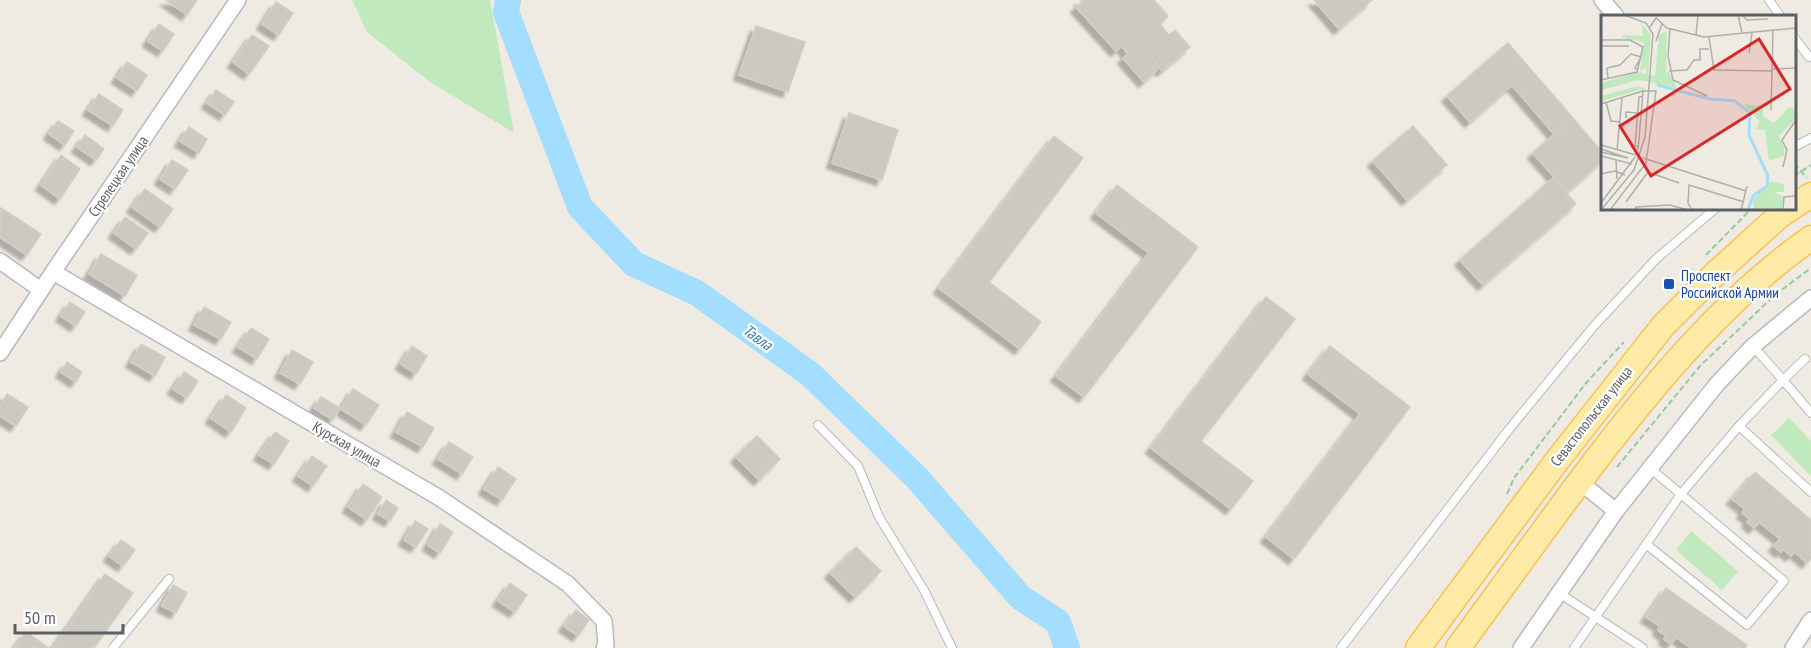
<svg xmlns="http://www.w3.org/2000/svg" width="1811" height="648" font-family="'PT Sans Narrow',sans-serif">
<style>
.green{fill:#c0e9bd}
.lines{fill:none;stroke-linecap:round;stroke-linejoin:round}
.river{stroke:#a3ddff;stroke-width:26}
.building{fill:#ccc8c2;stroke:#d4cdc0;stroke-width:1.5;filter:url(#shadow)}
.lane-casing{stroke:#b5babe;stroke-width:10}
.street-casing{stroke:#b5babe;stroke-width:18}
.primary-casing{stroke:#fcc04e;stroke-width:27}
.path{stroke:#95cba1;stroke-width:2;stroke-dasharray:6 3;stroke-linecap:butt}
.lane{stroke:#fff;stroke-width:8}
.street{stroke:#fff;stroke-width:15}
.primary{stroke:#ffeba8;stroke-width:24}
.transit-dot{fill:#1a4fb4;stroke:#fff;stroke-width:2}
.labels{text-anchor:middle;dominant-baseline:central;stroke-width:4.5;stroke-linejoin:round;paint-order:stroke}
.street-label{font-size:15px;fill:#5b6065;stroke:#fff}
.transit-label{font-size:15px;fill:#164399;stroke:#fff;text-anchor:start}
.water-label{font-size:16px;font-style:italic;fill:#357ab0;stroke:#fff}
.inset-river{fill:none;stroke:#a3ddff;stroke-width:3}
.inset-road{fill:none;stroke:#b0afad;stroke-width:1.5}
.view{fill:#d62828;fill-opacity:0.15;stroke:#d62828;stroke-width:3}
.inset-edge{fill:none;stroke:#5b6065;stroke-width:3}
</style>
<defs>
<filter id="shadow"><feDropShadow dx="-5.5" dy="5.5" stdDeviation="1.5" flood-color="#0004"/></filter>
</defs>
<rect width="100%" height="100%" fill="#efebe3"/>
<g class="green">
<polygon points="352,0 490,0 514,133 430,82 367,32"/>
<polygon points="1789,418 1811,441 1811,476 1771,435"/>
<polygon points="1691,531 1738,571 1722,590 1676,550"/>
</g>
<g class="lines">
<polyline class="river" points="508,0 506,12 580,207 634,264 697,293 810,374 917,478 1020,597 1058,622 1067,648"/>
</g>
<g class="building">
<polygon points="166,0 197,0 187,15"/>
<polygon points="1080,0 1154,0 1168,16 1160,24 1169,35 1175,30 1190,47 1162,71 1152,60 1150,62 1157,70 1144,82 1123,58 1128,54 1122,46 1116,51 1076,7 1082,2"/>
<polygon points="1314,0 1372,0 1339,29"/>
<polygon points="276,2 293,13 279,35 262,24"/>
<polygon points="159,24 174,34 163,51 148,41"/>
<polygon points="756,26 805,42 788,92 739,75"/>
<polygon points="252,35 269,46 249,74 233,62"/>
<polygon points="1508,43 1573,118 1554,134 1512,85 1470,122 1447,96"/>
<polygon points="127,62 147,75 137,91 117,78"/>
<polygon points="216,90 234,102 225,115 207,103"/>
<polygon points="99,94 123,110 113,126 88,110"/>
<polygon points="849,113 898,130 882,180 832,163"/>
<polygon points="1573,118 1602,152 1602,161 1567,192 1533,153"/>
<polygon points="58,121 74,131 65,145 49,134"/>
<polygon points="1413,126 1447,165 1407,200 1373,161"/>
<polygon points="189,127 207,139 199,153 180,141"/>
<polygon points="85,135 104,149 96,160 77,147"/>
<polygon points="1054,136 1083,158 989,282 1041,322 1020,349 939,288"/>
<polygon points="61,155 80,169 60,199 41,185"/>
<polygon points="172,160 188,170 175,189 160,179"/>
<polygon points="1553,178 1576,204 1483,285 1460,260"/>
<polygon points="1117,185 1198,247 1084,397 1056,376 1149,253 1096,213"/>
<polygon points="145,189 173,209 160,227 132,207"/>
<polygon points="1,208 41,234 27,255 0,237"/>
<polygon points="125,217 148,233 136,249 114,233"/>
<polygon points="101,254 137,275 125,296 89,274"/>
<polygon points="1266,297 1295,319 1201,441 1253,481 1231,509 1151,448"/>
<polygon points="70,302 85,312 76,326 61,316"/>
<polygon points="204,307 231,322 221,339 194,325"/>
<polygon points="251,328 269,339 257,359 238,347"/>
<polygon points="141,344 165,357 155,376 131,362"/>
<polygon points="412,346 427,356 416,374 401,364"/>
<polygon points="1330,346 1410,407 1294,559 1266,537 1360,414 1308,374"/>
<polygon points="292,350 313,362 300,384 280,373"/>
<polygon points="67,362 82,372 76,382 61,372"/>
<polygon points="184,372 198,381 187,398 173,389"/>
<polygon points="353,389 379,405 366,425 341,409"/>
<polygon points="7,394 28,407 16,426 0,416 0,406"/>
<polygon points="226,395 246,408 231,432 211,418"/>
<polygon points="321,397 340,408 333,420 314,408"/>
<polygon points="407,412 434,428 423,447 396,432"/>
<polygon points="275,432 289,441 274,464 259,455"/>
<polygon points="757,436 780,459 759,480 736,457"/>
<polygon points="449,442 473,457 462,474 438,459"/>
<polygon points="312,456 327,466 313,486 298,476"/>
<polygon points="498,467 516,479 502,500 484,489"/>
<polygon points="1755,472 1811,520 1811,558 1807,563 1795,552 1791,556 1783,549 1781,552 1774,546 1780,539 1759,522 1754,528 1747,522 1750,519 1742,513 1745,509 1732,499"/>
<polygon points="363,484 382,497 367,520 348,507"/>
<polygon points="386,500 398,508 390,521 378,514"/>
<polygon points="415,521 428,529 416,547 404,540"/>
<polygon points="440,524 453,532 440,553 428,545"/>
<polygon points="121,540 135,550 123,566 109,556"/>
<polygon points="856,547 881,571 855,597 830,573"/>
<polygon points="105,574 133,593 94,648 53,648"/>
<polygon points="510,583 527,595 515,612 498,601"/>
<polygon points="173,585 187,593 176,613 162,606"/>
<polygon points="1666,588 1747,645 1745,648 1691,648 1676,637 1671,644 1664,639 1666,636 1658,630 1660,626 1646,617"/>
<polygon points="576,610 589,620 578,636 564,626"/>
<polygon points="26,632 49,648 15,648"/>
</g>
<g class="lines">
<defs>
<g id="lane">
<polyline points="1769,0 1780,16"/>
<polyline points="1794,37 1809,57 1811,56"/>
<polyline points="1794,147 1811,138"/>
<polyline points="1805,359 1783,380 1811,413"/>
<polyline points="818,425 858,466 879,517 924,590 952,648"/>
<polyline points="1739,426 1811,492"/>
<polyline points="1646,544 1747,625 1784,581 1651,469"/>
<polyline points="1559,593 1643,648"/>
<polyline points="113,648 169,579"/>
<polyline points="1341,648 1510,428 1594,326 1656,259 1716,208"/>
<polyline points="1574,648 1681,494 1739,426 1783,380 1753,346"/>
</g>
<g id="street">
<polyline points="1602,0 1616,16"/>
<polyline points="0,261 41,290"/>
<polyline points="53,272 438,497 568,584 604,621 606,645 604,648"/>
<polyline points="0,353 53,272 238,0"/>
<polyline points="1580,482 1616,511"/>
<polyline points="1521,648 1616,511 1717,384 1753,346 1811,298"/>
<polyline points="1793,648 1811,620"/>
</g>
<g id="primary">
<polyline points="1794,206 1811,195"/>
<polyline points="1418,648 1556,462 1663,326 1714,275 1778,217 1791,208"/>
<path d="M1458,648C1504,585 1549,522 1596,460C1659,378 1726,298 1811,238"/>
</g>
</defs>
<use href="#lane" class="lane-casing"/>
<use href="#street" class="street-casing"/>
<use href="#primary" class="primary-casing"/>
<g class="path">
<polyline points="1794,164 1807,178"/>
<polyline points="1794,176 1811,165"/>
<polyline points="1706,255 1752,208"/>
<polyline points="1617,467 1700,366 1776,294 1811,268"/>
<polyline points="1507,494 1514,478 1586,383 1624,342"/>
</g>
<use href="#lane" class="lane"/>
<use href="#street" class="street"/>
<use href="#primary" class="primary"/>
</g>
<rect class="transit-dot" x="1663" y="278" width="12" height="12" rx="3"/>
<g class="labels">
<g class="street-label">
<text transform="translate(118 176) rotate(-56)">Стрелецкая улица</text>
<text transform="translate(1591 416) rotate(-52)">Севастопольская улица</text>
<text transform="translate(347 444) rotate(30)">Курская улица</text>
</g>
<g class="transit-label">
<text x="1681" y="275">Проспект<tspan x="1681" dy="17">Российской Армии</tspan></text>
</g>
<g class="water-label">
<text transform="translate(758 337) rotate(36)">Тавла</text>
</g>
</g>
<g transform="translate(1601 15)">
<rect width="195" height="195" fill="#efebe3"/>
<path d="M41,9L50,20L47,60L54,61L58,20L66,16L65,58L68,57L76,73L38,65L0,75V68L38,57L45,60V52L39,56L43,27L21,23L22,20L42,21ZM37,71L45,74L40,76L38,72V75L0,86V81ZM143,89L162,91V101L173,108L188,92L195,94V103L178,121L184,132L183,141L168,146L164,115L156,114L158,106ZM170,166L183,170V177H174L182,182L181,195H153L152,185Z" fill="#c0e9bd"/>
<path class="inset-river" d="M56,70L109,84L134,86L149,98L148,120L167,161L166,171L152,181L147,195"/>
<path class="inset-road" d="M137,0L141,18M141,0L146,5L167,4M49,12L55,3L66,13L103,22L195,13M69,14L67,41L72,65L106,81M95,20L97,0M108,22L113,55L172,56M0,25H29L42,32L36,57L0,65M55,26L61,9M0,31H28M148,38L151,18M172,54L195,53M68,56L86,55L93,45H99V34H108M7,64L6,53L19,50L30,39L40,42L34,53L37,55M5,87L10,106L20,107M0,89L42,76H55L45,148L9,195M170,95L172,15M25,103V97L37,98M0,130L35,140M38,132L34,131L38,82L42,81M0,134L27,143L0,137M16,135L21,83M37,135L42,77M0,141L31,149M42,143L145,176M15,146L16,164M182,152L186,135L181,125L195,105M0,159L14,156L24,160M25,187L47,157L78,168M0,188L34,142M0,195L33,155L44,122L52,19L45,8L23,0M35,195V192L69,190L87,195M91,195L87,188L88,170L143,187M140,195L146,171M182,195L183,182L195,181"/>
<path class="view" d="M158,24L189,74L50,161L19,111Z"/>
<rect width="195" height="195" class="inset-edge"/>
</g>
<path d="M15 624v9h108v-9" fill="none" stroke="#5b6065" stroke-width="3"/>
<text x="24" y="624" font-size="18" fill="#5b6065" stroke="#ffffff" stroke-width="4.5" paint-order="stroke">50 m</text>
</svg>
